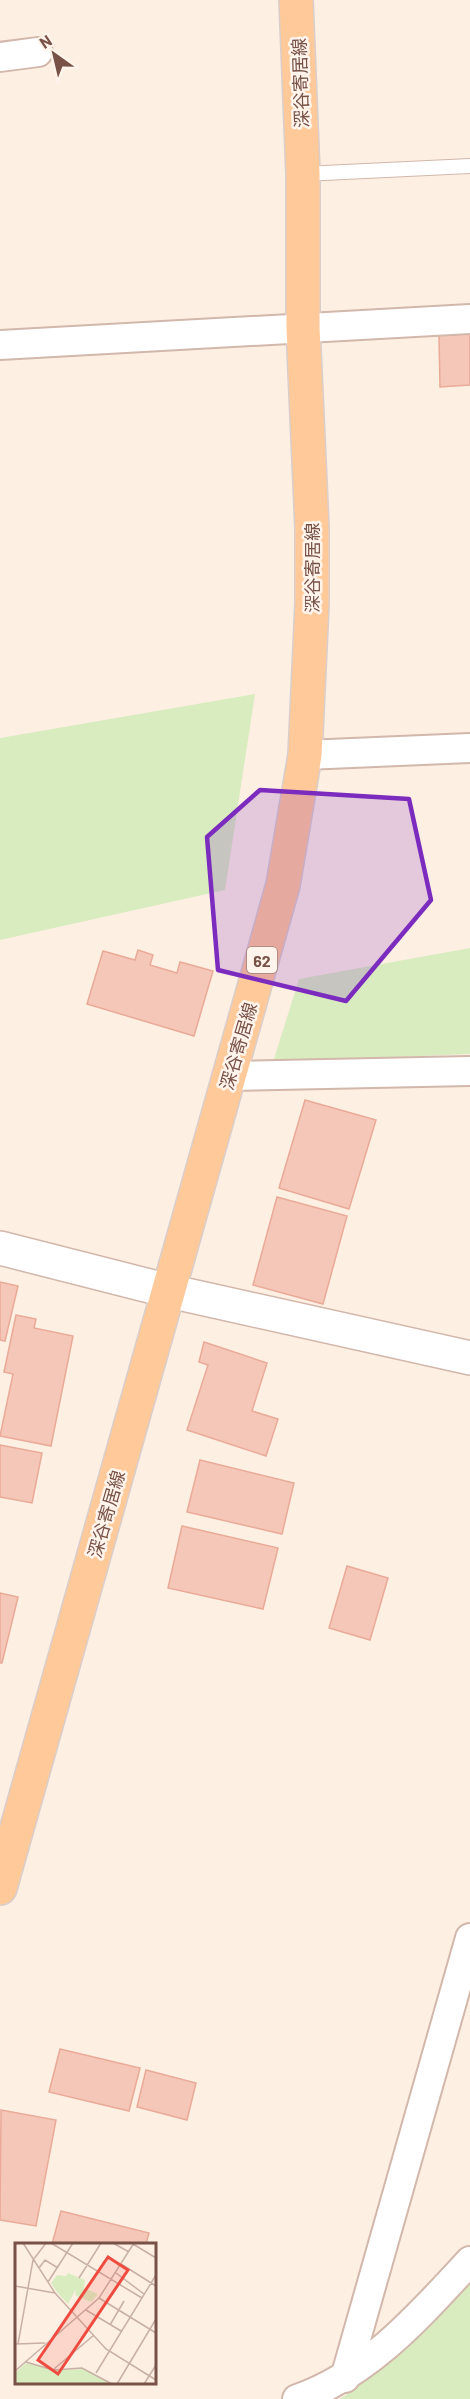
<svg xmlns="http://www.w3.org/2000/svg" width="470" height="2399" font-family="Barlow,'Noto Sans JP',sans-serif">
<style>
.green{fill:#d9ecc0}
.building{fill:#f5c7b9;stroke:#e9aa98;stroke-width:1.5}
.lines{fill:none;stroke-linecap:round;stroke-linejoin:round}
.service-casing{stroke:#d2b7ab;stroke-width:16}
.minor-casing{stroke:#d2b7ab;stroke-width:32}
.tertiary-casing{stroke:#d2b7ab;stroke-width:36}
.primary-casing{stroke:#d9cecb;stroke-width:36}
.service{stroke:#fff;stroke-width:14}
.minor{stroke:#fff;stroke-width:28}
.tertiary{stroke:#fff;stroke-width:33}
.primary{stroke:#ffc999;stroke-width:33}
.marked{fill:#7b2cbf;fill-opacity:0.2;stroke:#7b2cbf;stroke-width:4.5;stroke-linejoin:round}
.labels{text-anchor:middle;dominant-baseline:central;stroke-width:5;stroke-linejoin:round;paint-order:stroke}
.shield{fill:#fff4eb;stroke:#a08278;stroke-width:1.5}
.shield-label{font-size:16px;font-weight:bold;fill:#785147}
.street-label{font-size:18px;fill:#785147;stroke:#fff4eb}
.inset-road{fill:none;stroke:#c8b0a5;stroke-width:1.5}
.view{fill:#f04b40;fill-opacity:0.15;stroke:#f04b40;stroke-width:3}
.inset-edge{fill:none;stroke:#785147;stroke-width:3}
</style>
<rect width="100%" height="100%" fill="#feefe3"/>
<g class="green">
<polygon points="255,694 225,890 0,940 0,738"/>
<polygon points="470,948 470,1054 273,1062 299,979"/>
<path d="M470,2279V2399H340C390,2368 429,2320 470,2279Z"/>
</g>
<g class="building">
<polygon points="470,333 470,385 440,387 439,335"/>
<polygon points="138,950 153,955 150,965 177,973 180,962 213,971 194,1036 87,1004 103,951 135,960"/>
<polygon points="305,1100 376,1120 349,1209 279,1188"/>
<polygon points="277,1197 347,1216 323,1304 253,1285"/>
<polygon points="0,1282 18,1286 5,1341 0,1340"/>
<polygon points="16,1315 36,1319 34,1328 73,1336 51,1446 0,1436 13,1374 4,1372"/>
<polygon points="204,1342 267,1363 252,1411 278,1419 266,1456 187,1430 208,1365 199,1362"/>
<polygon points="0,1445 42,1453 32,1503 0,1497"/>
<polygon points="200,1460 294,1483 282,1534 187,1512"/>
<polygon points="182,1526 278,1548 263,1609 168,1588"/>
<polygon points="347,1566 388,1578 370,1640 329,1628"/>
<polygon points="0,1593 18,1597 2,1663 0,1663"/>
<polygon points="60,2049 140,2068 129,2111 49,2092"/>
<polygon points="146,2070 196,2083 187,2120 137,2107"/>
<polygon points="1,2110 56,2120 36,2226 0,2220"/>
<polygon points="61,2211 149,2233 146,2244 52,2244"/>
</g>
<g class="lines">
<defs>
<polyline id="service" points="303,174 470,166"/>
<g id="minor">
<polyline points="0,57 38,52"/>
<polyline points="0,345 470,319"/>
<polyline points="305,755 470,748"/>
<polyline points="229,1076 470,1071"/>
<polyline points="345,2378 470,1938"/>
<path d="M297,2399C369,2374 419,2316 470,2261"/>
</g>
<polyline id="tertiary" points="0,1248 169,1291 470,1358"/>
<polyline id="primary" points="0,1888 283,885 305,755 312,604 312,528 303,327 303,174 296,0"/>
</defs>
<use href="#service" class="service-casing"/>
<use href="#minor" class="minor-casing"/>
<use href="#tertiary" class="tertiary-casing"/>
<use href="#primary" class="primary-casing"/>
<use href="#service" class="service"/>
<use href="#minor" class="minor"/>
<use href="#tertiary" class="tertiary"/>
<use href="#primary" class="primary"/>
</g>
<path class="marked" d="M260,790L409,799L431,900L346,1001L218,970L207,837Z"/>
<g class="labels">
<rect class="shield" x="247" y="947" width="30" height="26" rx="4.5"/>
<g class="shield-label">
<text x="262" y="960">62</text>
</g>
<g class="street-label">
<text transform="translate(300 83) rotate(-92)">深谷寄居線</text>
<text transform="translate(312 568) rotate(-90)">深谷寄居線</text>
<text transform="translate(238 1046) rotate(-74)">深谷寄居線</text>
<text transform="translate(106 1514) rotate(-74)">深谷寄居線</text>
</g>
</g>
<g transform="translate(15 2243)">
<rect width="141" height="141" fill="#feefe3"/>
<path d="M53,30L70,37L69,45L83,51L76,59L60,52L61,46L53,61L42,49L36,40L42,32L51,33ZM11,120L42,127L68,126L96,141H0V130Z" fill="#d9ecc0"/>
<path class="inset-road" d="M8,0L40,50L91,106L141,137M36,0L127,55M98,0L114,9M118,1L141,15M106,21L141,43M24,25L30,17L43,25M101,30L129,51M64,35L86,0M33,39L58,0M0,43L40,50M84,55L141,90M71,67L106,88M95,82L109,58M0,101L30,100M3,101L18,17L31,0M11,119L38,127L67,125L97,141M39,126L79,92M0,128L84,55L119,0M81,130L141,32M102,141L141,76M129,141L141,122"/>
<path class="view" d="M93,14L113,27L43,131L23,117Z"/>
<rect width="141" height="141" class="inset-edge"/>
</g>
<g transform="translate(54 54) rotate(326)" stroke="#fff4eb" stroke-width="4.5" paint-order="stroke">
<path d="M0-4.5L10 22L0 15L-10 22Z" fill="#785147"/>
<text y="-9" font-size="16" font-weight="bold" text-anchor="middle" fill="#785147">N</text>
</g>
</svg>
